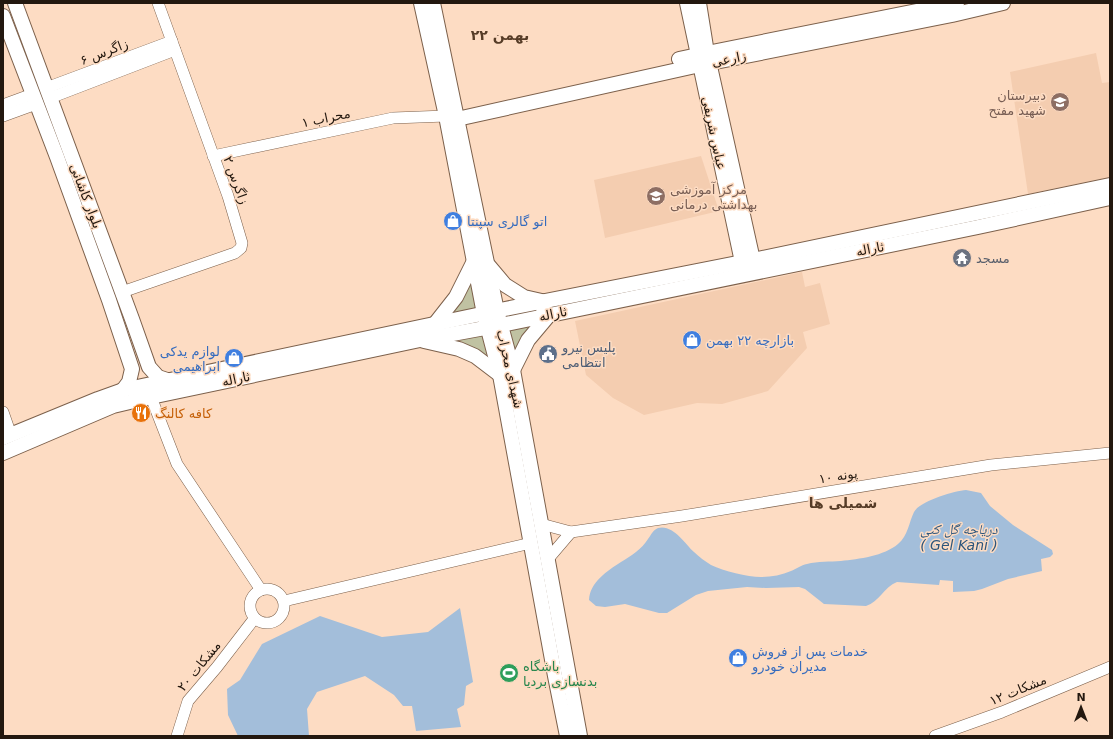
<svg xmlns="http://www.w3.org/2000/svg" width="1113" height="739" font-family="'DejaVu Sans','Noto Naskh Arabic',sans-serif">
<style>
.built{fill:#f4cdb0}
.green{fill:#c0c2a2}
.water{fill:#a3beda}
.lines{fill:none;stroke-linecap:round;stroke-linejoin:round}
.minor-casing{stroke:#7c604b;stroke-width:12}
.major-casing{stroke:#7c604b;stroke-width:16}
.minor{stroke:#fff;stroke-width:11}
.major{stroke:#fff;stroke-width:14}
.labels{text-anchor:middle;dominant-baseline:central;stroke-width:3;stroke-linejoin:round;paint-order:stroke}
.street-label{font-size:13px;fill:#23180f;stroke:#fddcc3}
.education-label{font-size:13px;fill:#785e54;stroke:#fddcc3;text-anchor:end}
.shop-label{font-size:13px;fill:#366cbe;stroke:#fddcc3;text-anchor:start}
.worship-label{font-size:13px;fill:#5b616d;stroke:#fddcc3;text-anchor:start}
.service-label{font-size:13px;fill:#4e5e75;stroke:#fddcc3;text-anchor:start}
.food-label{font-size:13px;fill:#c56008;stroke:#fddcc3;text-anchor:start}
.leisure-label{font-size:13px;fill:#27864d;stroke:#fddcc3;text-anchor:start}
.neighbourhood-label{font-size:14px;font-weight:bold;fill:#563c27;stroke:#fddcc3}
.water-label{font-size:14px;font-style:italic;fill:#2c557c;stroke:#fddcc3}
</style>
<rect width="100%" height="100%" fill="#fddcc3"/>
<g class="built">
<polygon points="1096,53 1102,83 1110,82 1110,177 1028,194 1010,72"/>
<polygon points="701,156 719,211 605,238 594,180"/>
<polygon points="802,272 805,287 820,283 830,324 803,332 807,348 768,391 722,404 697,403 644,415 613,398 586,375 575,321"/>
</g>
<g class="green">
<polygon points="471,279 476,311 446,316"/>
<polygon points="536,322 514,361 506,330"/>
<polygon points="482,335 487,357 459,340"/>
</g>
<g class="water">
<path d="M966,490L981,493L990,506L1013,525L1052,550L1053,554L1050,557L1041,559L1042,571L1008,579L982,589L974,591L953,592V581L940,580L939,585L897,582C884,587 879,602 866,606L824,604L805,589L799,587L766,588L747,587L708,591L696,595L667,613H659L625,604L605,607L596,606L589,600C590,582 607,571 621,562C631,556 642,549 648,539C651,535 653,530 658,528C673,524 685,544 694,552C699,557 705,561 711,565C724,571 747,577 761,577C771,577 782,575 791,571C796,569 801,565 807,564C818,561 830,562 841,561C859,559 884,556 898,544C908,536 909,522 914,512C920,501 954,491 966,490Z"/>
<polygon points="460,608 473,682 466,686 464,705 457,709 461,727 416,731 412,706 403,706 394,695 365,676 317,692 307,709 309,736 238,736 228,715 227,689 240,680 262,644 320,616 382,637 428,632"/>
</g>
<g class="lines">
<defs>
<g id="minor">
<polyline points="46,88 172,41"/>
<polyline points="50,98 175,50"/>
<polyline points="3,105 33,94"/>
<polyline points="3,116 36,104"/>
<polyline points="213,156 393,118 446,116"/>
<polyline points="122,292 235,253 241,248 242,243 228,196 158,3"/>
<polyline points="151,397 177,464 261,590"/>
<polyline points="3,412 11,435"/>
<polyline points="541,524 571,532 682,516 991,465 1110,453"/>
<polyline points="548,559 571,532"/>
<circle cx="267" cy="606" r="17"/>
<polyline points="284,601 531,543"/>
<polyline points="177,736 188,701 217,667 254,619"/>
<polyline points="935,736 1002,712 1110,667"/>
</g>
<g id="major">
<polyline points="15,3 132,319 149,367 158,377 167,380"/>
<polyline points="421,3 446,116 484,314 500,375 555,676 567,736"/>
<polyline points="433,3 497,311 513,370 580,736"/>
<polyline points="687,3 742,262 748,270"/>
<polyline points="699,3 707,53 753,260 751,269"/>
<polyline points="3,16 57,157 109,300 132,369 129,382 123,390"/>
<polyline points="679,59 707,53 957,3"/>
<polyline points="448,117 457,119 700,65 952,15 1003,3"/>
<path d="M489,266L505,285L524,297L546,302C541,307 543,313 549,315L528,340L513,370"/>
<polyline points="434,325 456,297 474,261"/>
<polyline points="424,341 459,349 475,356 500,375"/>
<polyline points="3,438 98,399 123,390 505,309 753,260 1110,185"/>
<polyline points="3,453 113,406 151,397 420,340 501,325 978,227 1110,198"/>
</g>
</defs>
<use href="#minor" class="minor-casing"/>
<use href="#major" class="major-casing"/>
<use href="#minor" class="minor"/>
<use href="#major" class="major"/>
</g>
<defs>
<symbol id="school-disc" viewBox="-11 -11 22 22"><circle r="9.5" fill="#8d6e63" stroke="#fddcc3"/><path d="M0-5L7-2L0 1L-7-2ZM-4 1L0 2.5L4 1V4Q0 6-4 4Z" fill="#fff"/></symbol>
<symbol id="shop-disc" viewBox="-11 -11 22 22"><circle r="9.5" fill="#3f7fe0" stroke="#fddcc3"/><path d="M-5-2.5h2.3a2.7 3.5 0 0 1 5.4 0H5L5.5 6h-11ZM-1.5-2.5h3a1.5 2.3 0 0 0-3 0Z" fill="#fff"/></symbol>
<symbol id="temple-disc" viewBox="-11 -11 22 22"><circle r="9.5" fill="#6b7280" stroke="#fddcc3"/><path d="M0-6L5-2H3V0L6.5 2.5H4V6H1.5V3h-3V6H-4V2.5H-6.5L-3 0V-2H-5Z" fill="#fff"/></symbol>
<symbol id="civic-disc" viewBox="-11 -11 22 22"><circle r="9.5" fill="#5c6f8a" stroke="#fddcc3"/><path d="M-.6-6.5H3V-4.5H.6V-3L4-1V1h2V6H-6V1h2V-1L-.6-3ZM-1.2 2.5V6h2.4V2.5Z" fill="#fff"/></symbol>
<symbol id="restaurant-disc" viewBox="-11 -11 22 22"><circle r="9.5" fill="#e8710a" stroke="#fddcc3"/><path d="M-5-6h1v4h1v-4h1v4h1v-4h1v5L-1.5 .5V6h-2V.5L-5-1ZM5-6V6H3V1.5H1.5Q1.5-4 5-6Z" fill="#fff"/></symbol>
<symbol id="stadium-disc" viewBox="-11 -11 22 22"><circle r="9.5" fill="#2e9e5b" stroke="#fddcc3"/><path d="M0-5a6.5 5 0 1 0 0 10a6.5 5 0 1 0 0-10ZM-3.5-1.8h7v3.6h-7Z" fill="#fff"/></symbol>
</defs>
<g fill-rule="evenodd">
<use href="#school-disc" x="1049" y="91" width="22" height="22"/>
<use href="#school-disc" x="645" y="185" width="22" height="22"/>
<use href="#shop-disc" x="442" y="210" width="22" height="22"/>
<use href="#temple-disc" x="951" y="247" width="22" height="22"/>
<use href="#shop-disc" x="681" y="329" width="22" height="22"/>
<use href="#civic-disc" x="537" y="343" width="22" height="22"/>
<use href="#shop-disc" x="223" y="347" width="22" height="22"/>
<use href="#restaurant-disc" x="130" y="402" width="22" height="22"/>
<use href="#shop-disc" x="727" y="647" width="22" height="22"/>
<use href="#stadium-disc" x="498" y="662" width="22" height="22"/>
</g>
<g class="labels">
<g class="street-label">
<text transform="translate(104 52) rotate(-21)">زاگرس ۶</text>
<text transform="translate(729 59) rotate(-11)">زارعی</text>
<text transform="translate(326 118) rotate(-12)">محراب ۱</text>
<text transform="translate(714 133) rotate(78)">عباس شریفی</text>
<text transform="translate(236 180) rotate(70)">زاگرس ۲</text>
<text transform="translate(86 196) rotate(69)">بلوار کاشانی</text>
<text transform="translate(870 249) rotate(-11)">ثاراله</text>
<text transform="translate(553 314) rotate(-12)">ثاراله</text>
<text transform="translate(510 369) rotate(77)">شهدای محراب</text>
<text transform="translate(236 379) rotate(-12)">ثاراله</text>
<text transform="translate(838 476) rotate(-9)">پونه ۱۰</text>
<text transform="translate(199 666) rotate(-51)">مشکات ۲۰</text>
<text transform="translate(1018 690) rotate(-22)">مشکات ۱۲</text>
</g>
<g class="education-label">
<text x="1046" y="95">دبیرستان<tspan x="1046" dy="15">شهید مفتح</tspan></text>
<text x="670" y="189" text-anchor="start">مرکز آموزشی<tspan x="670" dy="15">بهداشتی درمانی</tspan></text>
</g>
<g class="shop-label">
<text x="467" y="221">اتو گالری سپنتا</text>
<text x="706" y="340">بازارچه ۲۲ بهمن</text>
<text x="220" y="351" text-anchor="end">لوازم یدکی<tspan x="220" dy="15">ابراهیمی</tspan></text>
<text x="752" y="651">خدمات پس از فروش<tspan x="752" dy="15">مدیران خودرو</tspan></text>
</g>
<g class="worship-label">
<text x="976" y="258">مسجد</text>
</g>
<g class="service-label">
<text x="562" y="347">پلیس نیرو<tspan x="562" dy="15">انتظامی</tspan></text>
</g>
<g class="food-label">
<text x="155" y="413">کافه کالنگ</text>
</g>
<g class="leisure-label">
<text x="523" y="666">باشگاه<tspan x="523" dy="15">بدنسازی بردیا</tspan></text>
</g>
<g class="neighbourhood-label">
<text x="500" y="35">۲۲ بهمن</text>
<text x="843" y="503">شمیلی ها</text>
</g>
<g class="water-label">
<text x="959" y="529">دریاچه گل کنی<tspan x="959" dy="16">( Gel Kani )</tspan></text>
</g>
</g>
<rect width="1113" height="739" fill="none" stroke="#23180f" stroke-width="8"/>
<g transform="translate(1081 707)" stroke="#fddcc3" stroke-width="3" paint-order="stroke">
<path d="M0-3L7 15L0 10L-7 15Z" fill="#23180f"/>
<text y="-6" font-size="11" font-weight="bold" text-anchor="middle" fill="#23180f">N</text>
</g>
</svg>
